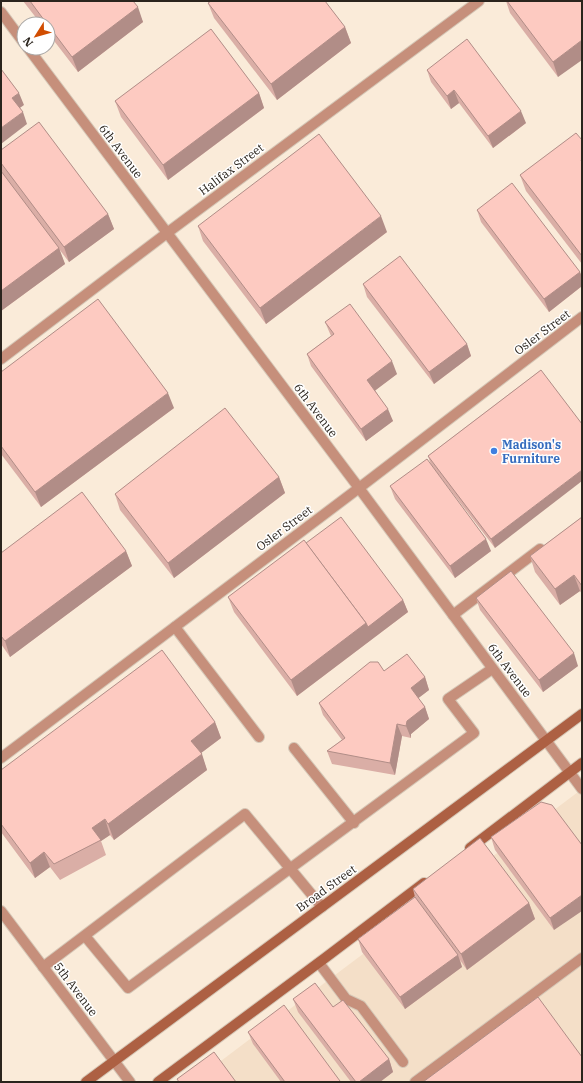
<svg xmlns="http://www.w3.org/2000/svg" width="583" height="1083" font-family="'IBM Plex Serif',serif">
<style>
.built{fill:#f4dfc8}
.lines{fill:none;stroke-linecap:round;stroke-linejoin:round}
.service-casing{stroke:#d5c7b7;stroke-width:12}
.minor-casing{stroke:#d5c7b7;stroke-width:12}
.secondary-casing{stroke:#d5c7b7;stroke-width:12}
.service{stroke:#c68f7b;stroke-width:10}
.minor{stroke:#c68f7b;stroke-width:10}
.secondary{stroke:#ad6043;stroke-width:10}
.wall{fill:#daaea6}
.shaded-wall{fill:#b18d87}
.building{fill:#fdcac1;stroke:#b18d87}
.shop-dot{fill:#3f7fe0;stroke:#fff;stroke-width:1.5}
.labels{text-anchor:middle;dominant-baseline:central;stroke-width:3;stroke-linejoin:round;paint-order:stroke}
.street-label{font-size:12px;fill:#2a241d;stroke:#fff}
.shop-label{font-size:12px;font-weight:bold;fill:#366cbe;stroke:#fff;text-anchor:start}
</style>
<rect width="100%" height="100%" fill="#faebd9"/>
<polygon class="built" points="582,789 582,1082 193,1082"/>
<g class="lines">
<defs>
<g id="service">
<polyline points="453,615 540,549"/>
<polyline points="175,627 259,737"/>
<polyline points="294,748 354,823"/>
<polyline points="85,936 128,988 474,733 448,699 492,669"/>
<polyline points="319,963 346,999 361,1006 403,1062"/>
<polyline points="43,967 245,814 322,907"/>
<polyline points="415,1082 582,958"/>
</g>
<g id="minor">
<polyline points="1,12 24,43"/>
<polyline points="28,48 359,488 582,789"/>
<polyline points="1,359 167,233 479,1"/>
<polyline points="1,758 359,488 582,317"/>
<polyline points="1,911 130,1082"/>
</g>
<g id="secondary">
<polyline points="470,848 582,763"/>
<polyline points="86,1082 582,714"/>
<polyline points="158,1082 325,958 424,883"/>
</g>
</defs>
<use href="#service" class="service-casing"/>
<use href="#minor" class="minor-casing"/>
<use href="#secondary" class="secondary-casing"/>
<use href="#service" class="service"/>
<use href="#minor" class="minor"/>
<use href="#secondary" class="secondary"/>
</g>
<g class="wall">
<polygon points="23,1 133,1 143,22 78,72 48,33 48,24 41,24"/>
<polygon points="506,1 582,1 558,77 510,13"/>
<polygon points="208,3 345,27 351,43 277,100 214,18"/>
<polygon points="427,70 526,123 493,148 459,103 451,109 431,82"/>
<polygon points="259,93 264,108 168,180 121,117 115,101"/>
<polygon points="582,140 582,264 526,191 520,175"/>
<polygon points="1,150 108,214 114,229 69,262 59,249 65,264 1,311"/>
<polygon points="477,210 580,272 582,277 582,286 549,312 481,222"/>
<polygon points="198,226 387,232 266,324 203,241"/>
<polygon points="363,284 467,344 471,356 434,384 367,297"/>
<polygon points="325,322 397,374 375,390 393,421 366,441 311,366 307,354 331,336"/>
<polygon points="541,370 495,548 431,465 428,456"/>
<polygon points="1,372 174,408 41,507 1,454"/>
<polygon points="279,477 285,493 174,578 120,510 115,494"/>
<polygon points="390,486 491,551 455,578 395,499"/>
<polygon points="582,517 582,594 580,591 560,605 535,572 530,556"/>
<polygon points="306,543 403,600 408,612 297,696 234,612 228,597"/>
<polygon points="126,551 132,566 10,657 1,644 1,553"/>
<polygon points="476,598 578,666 543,692 480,610"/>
<polygon points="384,671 425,677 429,690 418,698 425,707 429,719 411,734 411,738 402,736 395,775 332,764 327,751 342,740 323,715 319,703"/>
<polygon points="215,722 221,738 201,753 207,770 114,840 110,835 101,841 106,855 60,880 50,867 35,878 1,832 1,770"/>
<polygon points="552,805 554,930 495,850 491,837"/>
<polygon points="413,889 529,903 535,919 467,970 460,960 462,967 405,1009 362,952 358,939 415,897"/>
<polygon points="293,999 333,1007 389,1059 393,1072 380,1082 351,1082 298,1012"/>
<polygon points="248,1032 340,1081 340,1082 281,1082 253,1044"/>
</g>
<g class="shaded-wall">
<polygon points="138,7 143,22 78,72 72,57"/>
<polygon points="345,27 351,43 277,100 271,84"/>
<polygon points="582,40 582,60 558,77 553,62"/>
<polygon points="454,90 459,103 451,109 447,96"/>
<polygon points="19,93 24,105 17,110 12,98"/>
<polygon points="259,93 264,108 168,180 163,165"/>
<polygon points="521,111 526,123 493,148 488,136"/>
<polygon points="23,112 27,124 1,144 1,128"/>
<polygon points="108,214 114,229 69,262 64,247"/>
<polygon points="381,216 387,232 266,324 260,308"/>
<polygon points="59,248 65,264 1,311 1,291"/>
<polygon points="580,272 582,277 582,286 549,312 544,299"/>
<polygon points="467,344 471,356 434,384 429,372"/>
<polygon points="392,361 397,374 372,393 367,380"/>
<polygon points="168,393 174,408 41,507 35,492"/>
<polygon points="388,409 393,421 366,441 361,429"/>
<polygon points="582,470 582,481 495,548 491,539"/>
<polygon points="279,477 285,493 174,578 168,563"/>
<polygon points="486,539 491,551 455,578 450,566"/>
<polygon points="126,551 132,566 10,657 5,641"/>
<polygon points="574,575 580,591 560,605 555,589"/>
<polygon points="403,600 408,612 297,696 291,680 366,623"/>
<polygon points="574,653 578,666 543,692 539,680"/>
<polygon points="425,677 429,690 416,700 411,688"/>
<polygon points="425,707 429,719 411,734 411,738 406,726 407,721"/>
<polygon points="215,722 221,738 197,756 191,741"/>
<polygon points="397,724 402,736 395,775 390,763"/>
<polygon points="202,754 207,770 114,840 108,824"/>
<polygon points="105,819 110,835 101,841 92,828"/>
<polygon points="44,852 50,867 35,878 30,863"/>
<polygon points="582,895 582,911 554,930 550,918"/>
<polygon points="529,903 535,919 467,970 461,954"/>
<polygon points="458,955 462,967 405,1009 400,997"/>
<polygon points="389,1059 393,1072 380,1082 359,1082"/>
</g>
<g class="building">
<polygon points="30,1 133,1 138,7 72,57 48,25 48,24 47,24"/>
<polygon points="211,1 325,1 345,27 271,84 208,3"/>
<polygon points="507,1 582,1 582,40 553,62"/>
<polygon points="211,29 259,93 163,165 115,101"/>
<polygon points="467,39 521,111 488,136 454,90 447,96 427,70"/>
<polygon points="1,69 19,93 12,98 23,112 1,128"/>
<polygon points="39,122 108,214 64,247 1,163 1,150"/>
<polygon points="576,133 582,140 582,159 581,160 582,162 582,256 520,175"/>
<polygon points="319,134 381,216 260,308 198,226"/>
<polygon points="1,171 59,248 1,291"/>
<polygon points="512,183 580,272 544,299 477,210"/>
<polygon points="400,256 467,344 429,372 363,284"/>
<polygon points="98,299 168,393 35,492 1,446 1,372"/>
<polygon points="350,304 392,361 367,380 388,409 361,429 307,354 334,334 325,322"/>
<polygon points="541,370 582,424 582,470 491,539 428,456"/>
<polygon points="225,408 279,477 168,563 115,494"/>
<polygon points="427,459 486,539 450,566 390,486"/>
<polygon points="82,492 126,551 5,641 1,636 1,553"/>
<polygon points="341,517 403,600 368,627 366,623 306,543"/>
<polygon points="582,517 582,586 574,575 555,589 530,556"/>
<polygon points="304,540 366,623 291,680 228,597"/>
<polygon points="511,571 574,653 539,680 476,598"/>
<polygon points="162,650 215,722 191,741 202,754 108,824 105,819 92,828 101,840 54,864 44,852 30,863 1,824 1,770"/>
<polygon points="407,654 425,677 411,688 425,707 407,721 406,726 397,724 390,763 327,751 345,738 319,703 370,662 378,662 384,671"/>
<polygon points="541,802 552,805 582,845 582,895 550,918 491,837"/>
<polygon points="480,838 529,903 461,954 413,889"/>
<polygon points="415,897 458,955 400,997 358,939"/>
<polygon points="315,983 333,1007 343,1000 389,1059 359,1082 356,1082 293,999"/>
<polygon points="538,997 582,1057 582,1082 423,1082"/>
<polygon points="284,1005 340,1081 338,1082 285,1082 248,1032"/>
<polygon points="214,1052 236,1082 179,1082 177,1079"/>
</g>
<circle class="shop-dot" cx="494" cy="451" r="4"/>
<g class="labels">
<g class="street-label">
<text transform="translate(121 151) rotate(53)">6th Avenue</text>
<text transform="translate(231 169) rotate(-37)">Halifax Street</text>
<text transform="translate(542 332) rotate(-37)">Osler Street</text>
<text transform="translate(316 410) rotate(53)">6th Avenue</text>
<text transform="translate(284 528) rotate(-37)">Osler Street</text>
<text transform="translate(510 670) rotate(53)">6th Avenue</text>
<text transform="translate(326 888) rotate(-36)">Broad Street</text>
<text transform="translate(76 989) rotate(53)">5th Avenue</text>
</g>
<g class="shop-label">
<text x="502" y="444">Madison's<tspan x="502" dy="14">Furniture</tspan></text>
</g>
</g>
<rect width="583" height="1083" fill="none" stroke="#2a241d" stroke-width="4"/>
<g transform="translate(36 36) rotate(233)"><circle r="19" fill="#ffffff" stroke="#aaa7a5"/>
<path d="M0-3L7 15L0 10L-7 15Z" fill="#d14d01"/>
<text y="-6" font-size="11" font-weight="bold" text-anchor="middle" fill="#2a241d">N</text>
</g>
</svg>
